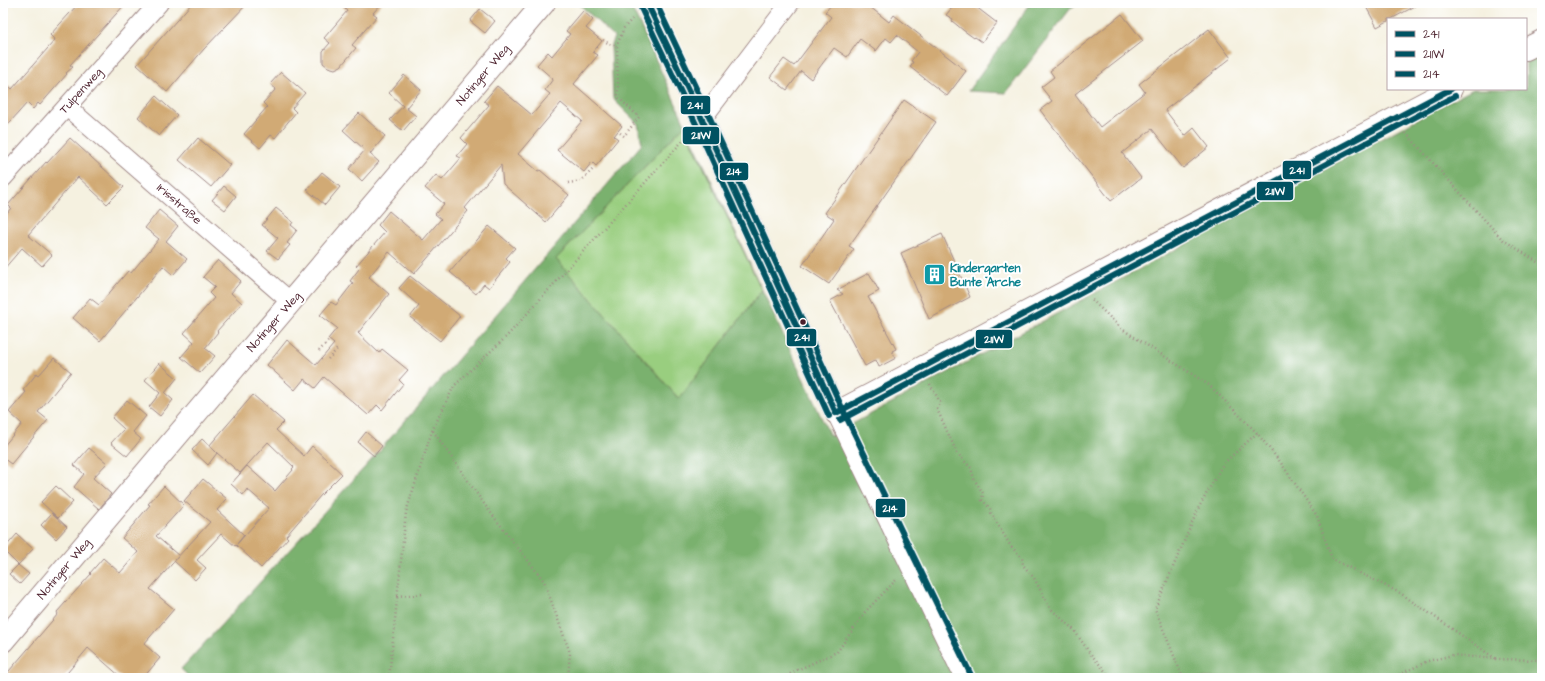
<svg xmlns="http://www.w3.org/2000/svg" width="1545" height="681" font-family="'Architects Daughter',sans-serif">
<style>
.green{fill:#99ce7f;stroke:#727655}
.forest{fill:#7ab16e;stroke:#62684c;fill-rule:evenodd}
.building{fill:#d1aa75}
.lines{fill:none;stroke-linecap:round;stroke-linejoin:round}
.street-casing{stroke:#a08886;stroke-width:20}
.secondary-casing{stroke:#a08886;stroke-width:24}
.path{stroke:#a08886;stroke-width:2.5;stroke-dasharray:1 3;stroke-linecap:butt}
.street{stroke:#fff;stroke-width:18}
.secondary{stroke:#fff;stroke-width:22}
.bus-1-casing{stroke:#fff;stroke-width:9}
.bus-2-casing{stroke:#fff;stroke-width:9}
.bus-3-casing{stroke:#fff;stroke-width:9}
.bus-1{stroke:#005262;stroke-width:6}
.bus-2{stroke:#005262;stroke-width:6}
.bus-3{stroke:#005262;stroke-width:6}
.bus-dot{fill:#4a1f2b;stroke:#fff;stroke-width:1.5}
.labels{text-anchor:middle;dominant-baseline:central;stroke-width:4;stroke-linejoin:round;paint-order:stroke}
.street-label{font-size:12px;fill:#4a1f2b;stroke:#fff}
.culture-label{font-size:12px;font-weight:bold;fill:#0d838f;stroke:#fff;text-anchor:start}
.line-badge{stroke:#fff;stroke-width:1.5}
.badge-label{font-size:11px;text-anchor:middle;font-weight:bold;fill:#fff}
</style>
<rect width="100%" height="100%" fill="#fff"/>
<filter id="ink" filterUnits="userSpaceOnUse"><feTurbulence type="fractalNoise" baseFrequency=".025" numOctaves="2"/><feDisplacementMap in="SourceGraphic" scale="8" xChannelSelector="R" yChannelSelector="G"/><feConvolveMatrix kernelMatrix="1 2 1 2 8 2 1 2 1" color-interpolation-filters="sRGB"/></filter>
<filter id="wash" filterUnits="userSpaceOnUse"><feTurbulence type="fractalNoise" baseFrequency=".012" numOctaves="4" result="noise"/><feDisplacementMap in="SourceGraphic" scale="16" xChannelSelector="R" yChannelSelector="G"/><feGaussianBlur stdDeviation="0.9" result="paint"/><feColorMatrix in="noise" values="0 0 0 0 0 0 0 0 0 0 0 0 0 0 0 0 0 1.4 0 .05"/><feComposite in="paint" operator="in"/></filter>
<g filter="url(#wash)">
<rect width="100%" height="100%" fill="#f5f1e0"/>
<polygon class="green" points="684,126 762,290 679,399 556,259"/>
<g class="forest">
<path d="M578,3H629L642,29L685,124L830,436L1473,89H1526V61L1542,53V678H190L181,669L375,456L642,144L638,124L613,99L611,45L614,37ZM684,126L762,290L679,399L556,259Z"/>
<polygon points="1031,3 1078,3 1071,8 1006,93 968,91"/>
</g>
<g id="blocks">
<g class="building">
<polygon points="79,3 126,3 70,65 73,67 66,73 67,74 40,105 38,103 33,109 27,103 3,130 3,81 12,89 55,40 50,35"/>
<polygon points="192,3 248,3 204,49 167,92 137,65"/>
<polygon points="339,3 382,3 373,13 377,16 352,45 356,48 341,66 335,69 328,67 323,63 323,51 330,43 324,38 347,11"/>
<polygon points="833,3 865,3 889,22 894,15 966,71 947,96 910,67 913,62 911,61 918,52 897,35 891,42 886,38 876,51 860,39 847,57 834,48 811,79 801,71 787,90 770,77 784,59 794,66 831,17 825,12"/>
<polygon points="956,3 971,3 997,23 982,42 975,37 974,38 963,30 952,21 953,19 946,15"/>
<polygon points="1364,3 1421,3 1391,19 1388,19 1388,21 1377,27"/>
<polygon points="480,9 495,21 485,33 470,21"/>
<polygon points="583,11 593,20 586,28 602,41 593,52 598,55 574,84 622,126 614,136 618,139 596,166 592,162 584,172 557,150 582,121 561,103 518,154 538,171 540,170 569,195 546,222 503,184 501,165 465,208 468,211 414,274 389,252 369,277 389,294 358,333 379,353 382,349 408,370 399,380 403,384 382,410 377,405 368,415 324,377 315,388 304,379 295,390 267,365 287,340 316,365 334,344 328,339 337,328 320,315 331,302 336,305 353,283 350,281 359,269 356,266 385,232 378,225 389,211 423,240 441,219 435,214 444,204 425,188 436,175 442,180 461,158 457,156 467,144 461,138 489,105 484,101 497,86 532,115 550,94 545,90 553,79 537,65 548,52 552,56 570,34 566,31"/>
<polygon points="1122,14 1143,41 1075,94 1100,127 1145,92 1139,84 1209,29 1231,58 1165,110 1185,136 1194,128 1209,147 1183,168 1152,129 1122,153 1141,178 1111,201 1040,110 1052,101 1041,87 1054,77 1050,71"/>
<polygon points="281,72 305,93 292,108 296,112 275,138 271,135 260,148 244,134 267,107 263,103 276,89 270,84"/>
<polygon points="404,75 421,90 406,108 416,116 403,131 390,120 403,106 389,93"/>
<polygon points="156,96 177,115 159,136 138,117"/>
<polygon points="904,100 936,122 849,246 854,249 829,284 802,266 834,219 825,213"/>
<polygon points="359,113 385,136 370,154 379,162 362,181 349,169 365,150 343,130"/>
<polygon points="70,138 124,187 107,204 78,177 28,235 52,255 42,266 22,248 3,270 3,218 11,208 8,205 46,162 47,163"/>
<polygon points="198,138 230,165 211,187 179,160"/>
<polygon points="322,172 340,187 325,205 307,190"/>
<polygon points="224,186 236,196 225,210 212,200"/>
<polygon points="276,208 293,222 291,225 297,230 287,243 290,245 278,259 267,251 278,238 262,225"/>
<polygon points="159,210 178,226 166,241 187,259 173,275 163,266 100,341 73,318 90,298 99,305 128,271 131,273 159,239 145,228"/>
<polygon points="489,226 515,248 506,258 510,262 500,274 489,288 484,284 476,294 450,272"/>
<polygon points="942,234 970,297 929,319 901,253"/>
<polygon points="218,260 241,281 231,293 242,303 217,331 218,332 205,348 215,356 200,373 181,357 194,342 184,333 214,298 209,293 215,287 203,277"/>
<polygon points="869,273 879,291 868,297 896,349 892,351 896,358 879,367 876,360 865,366 830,301 843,294 837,290"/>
<polygon points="410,276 460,316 440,341 410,317 419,306 399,288"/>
<polygon points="54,358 71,372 38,412 48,420 11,464 3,458 3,447 22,424 9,412 26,392 23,390 30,382 37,373 39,375"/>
<polygon points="159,363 177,378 165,393 173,400 160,416 149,407 160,393 145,380"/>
<polygon points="253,395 284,422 276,430 304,456 312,446 342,474 321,495 286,536 288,538 261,568 236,545 235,546 221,534 197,560 206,568 195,580 174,561 210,522 184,501 203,479 227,499 217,510 244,535 237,544 269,508 247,489 243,495 231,484 247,466 275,491 293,470 292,469 294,467 268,442 240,473 209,446"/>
<polygon points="127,400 146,416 133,432 141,439 127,456 111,443 124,429 112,418"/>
<polygon points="366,432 382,446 374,456 358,442"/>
<polygon points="202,439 217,453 208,465 192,450"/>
<polygon points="89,448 107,463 93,478 111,494 99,509 74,487 84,474 74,465"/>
<polygon points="56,486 73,502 58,518 41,502"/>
<polygon points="164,486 184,505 156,536 179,556 150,589 174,609 144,644 160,658 143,678 122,678 88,648 63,678 3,678 58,614 57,612 91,574 90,573 103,558 120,573 138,552 122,538 150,505 148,504"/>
<polygon points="52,513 67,527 56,539 41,525"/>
<polygon points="17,534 33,549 18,565 3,550"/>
<polygon points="18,565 29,574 20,584 9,574"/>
</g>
</g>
</g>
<g filter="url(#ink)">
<use href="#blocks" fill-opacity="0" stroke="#a08886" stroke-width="1"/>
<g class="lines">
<defs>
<g id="street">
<polyline points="67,107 291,302"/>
<polyline points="702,119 790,3"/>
<polyline points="3,178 159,3"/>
<polyline points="836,413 964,678"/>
</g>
<g id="secondary">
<polyline points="647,3 702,119 836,413 1451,89"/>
<polyline points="1526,49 1542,41"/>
<polyline points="3,641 544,3"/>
</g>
</defs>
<use href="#street" class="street-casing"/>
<use href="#secondary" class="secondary-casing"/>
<g class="path">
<polyline points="603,40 611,45 617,45"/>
<polyline points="620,133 624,136 639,117 618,97 617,45 624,28 632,19"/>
<polyline points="1406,133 1502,239 1542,265"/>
<polyline points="568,183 581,181 594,168"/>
<polyline points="1092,300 1122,329 1209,385 1257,433 1281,463 1317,516 1332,559 1400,593 1496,659"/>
<polyline points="319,351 329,340"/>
<polyline points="328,359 338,348"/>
<polyline points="930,384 940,402 937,409 957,453 971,468 974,479 983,493 982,500 990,508 991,513 1010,545 1022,558 1023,565 1034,578 1050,608 1074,630 1089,652 1111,678"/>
<polyline points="433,431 487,508 544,581 570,653 568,678"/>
<polyline points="397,596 423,594"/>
<polyline points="389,678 406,512 432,431 454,386 507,336 688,135"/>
<polyline points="783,678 795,671 837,652 865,612 897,579"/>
<polyline points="1183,678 1155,609 1199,507 1223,464 1257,433"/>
<polyline points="1392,678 1428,661 1453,655 1496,659 1542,660"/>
</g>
<use href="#street" class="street"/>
<use href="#secondary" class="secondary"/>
<defs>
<g id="bus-1">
<polyline points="647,3 702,119 836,413"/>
<polyline points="836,413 1451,89"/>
</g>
<g id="bus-2">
<polyline points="640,6 695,122 829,416"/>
<polyline points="840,420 1455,96"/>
</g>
<polyline id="bus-3" points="656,3 709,116 843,410 971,675"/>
</defs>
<use href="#bus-1" class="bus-1-casing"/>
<use href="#bus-2" class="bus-2-casing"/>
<use href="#bus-3" class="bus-3-casing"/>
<use href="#bus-1" class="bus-1"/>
<use href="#bus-2" class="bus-2"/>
<use href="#bus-3" class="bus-3"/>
</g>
</g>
<defs>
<symbol id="building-square" viewBox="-11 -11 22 22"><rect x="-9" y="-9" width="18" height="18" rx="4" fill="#0f9aa8" stroke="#fff"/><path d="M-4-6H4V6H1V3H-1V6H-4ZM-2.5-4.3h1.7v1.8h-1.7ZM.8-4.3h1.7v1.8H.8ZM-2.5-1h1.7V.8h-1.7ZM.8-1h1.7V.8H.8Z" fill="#fff"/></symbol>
</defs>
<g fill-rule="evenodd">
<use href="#building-square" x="922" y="262" width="25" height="25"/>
</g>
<circle class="bus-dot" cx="803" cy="322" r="3.5"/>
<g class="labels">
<g class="street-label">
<text transform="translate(483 75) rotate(-50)">Notinger Weg</text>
<text transform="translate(81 91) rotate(-48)">Tulpenweg</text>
<text transform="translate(179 204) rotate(41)">Irisstraße</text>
<text transform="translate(274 322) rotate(-49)">Notinger Weg</text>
<text transform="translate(64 569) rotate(-50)">Notinger Weg</text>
</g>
<g class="culture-label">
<text x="950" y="268">Kindergarten<tspan x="950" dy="14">Bunte Arche</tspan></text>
</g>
</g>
<g class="line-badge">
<rect x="680" y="95" width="31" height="20" rx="4" fill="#005262"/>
<rect x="682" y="126" width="38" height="19" rx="4" fill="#005262"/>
<rect x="1282" y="160" width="30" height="20" rx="4" fill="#005262"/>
<rect x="719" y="162" width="30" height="19" rx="4" fill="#005262"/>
<rect x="1256" y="181" width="38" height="20" rx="4" fill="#005262"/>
<rect x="786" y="328" width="31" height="19" rx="4" fill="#005262"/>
<rect x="975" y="329" width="38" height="20" rx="4" fill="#005262"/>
<rect x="875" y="498" width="31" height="20" rx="4" fill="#005262"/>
</g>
<g class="badge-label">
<text x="695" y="109">241</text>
<text x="701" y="139">211W</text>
<text x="1297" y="174">241</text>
<text x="734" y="175">214</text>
<text x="1275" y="195">211W</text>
<text x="802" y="341">241</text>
<text x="994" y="343">211W</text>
<text x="890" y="512">214</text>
</g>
<rect width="1545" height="681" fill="none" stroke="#fff" stroke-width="16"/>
<rect x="1387" y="18" width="140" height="72" fill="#ffffff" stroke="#b7a5aa"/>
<rect x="1395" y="31" width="20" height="6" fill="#005262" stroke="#b7a5aa"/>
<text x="1423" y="38" font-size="12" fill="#4a1f2b">241</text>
<rect x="1395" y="51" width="20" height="6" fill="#005262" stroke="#b7a5aa"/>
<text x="1423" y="58" font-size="12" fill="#4a1f2b">211W</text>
<rect x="1395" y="71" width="20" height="6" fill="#005262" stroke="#b7a5aa"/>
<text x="1423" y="78" font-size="12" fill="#4a1f2b">214</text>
</svg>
